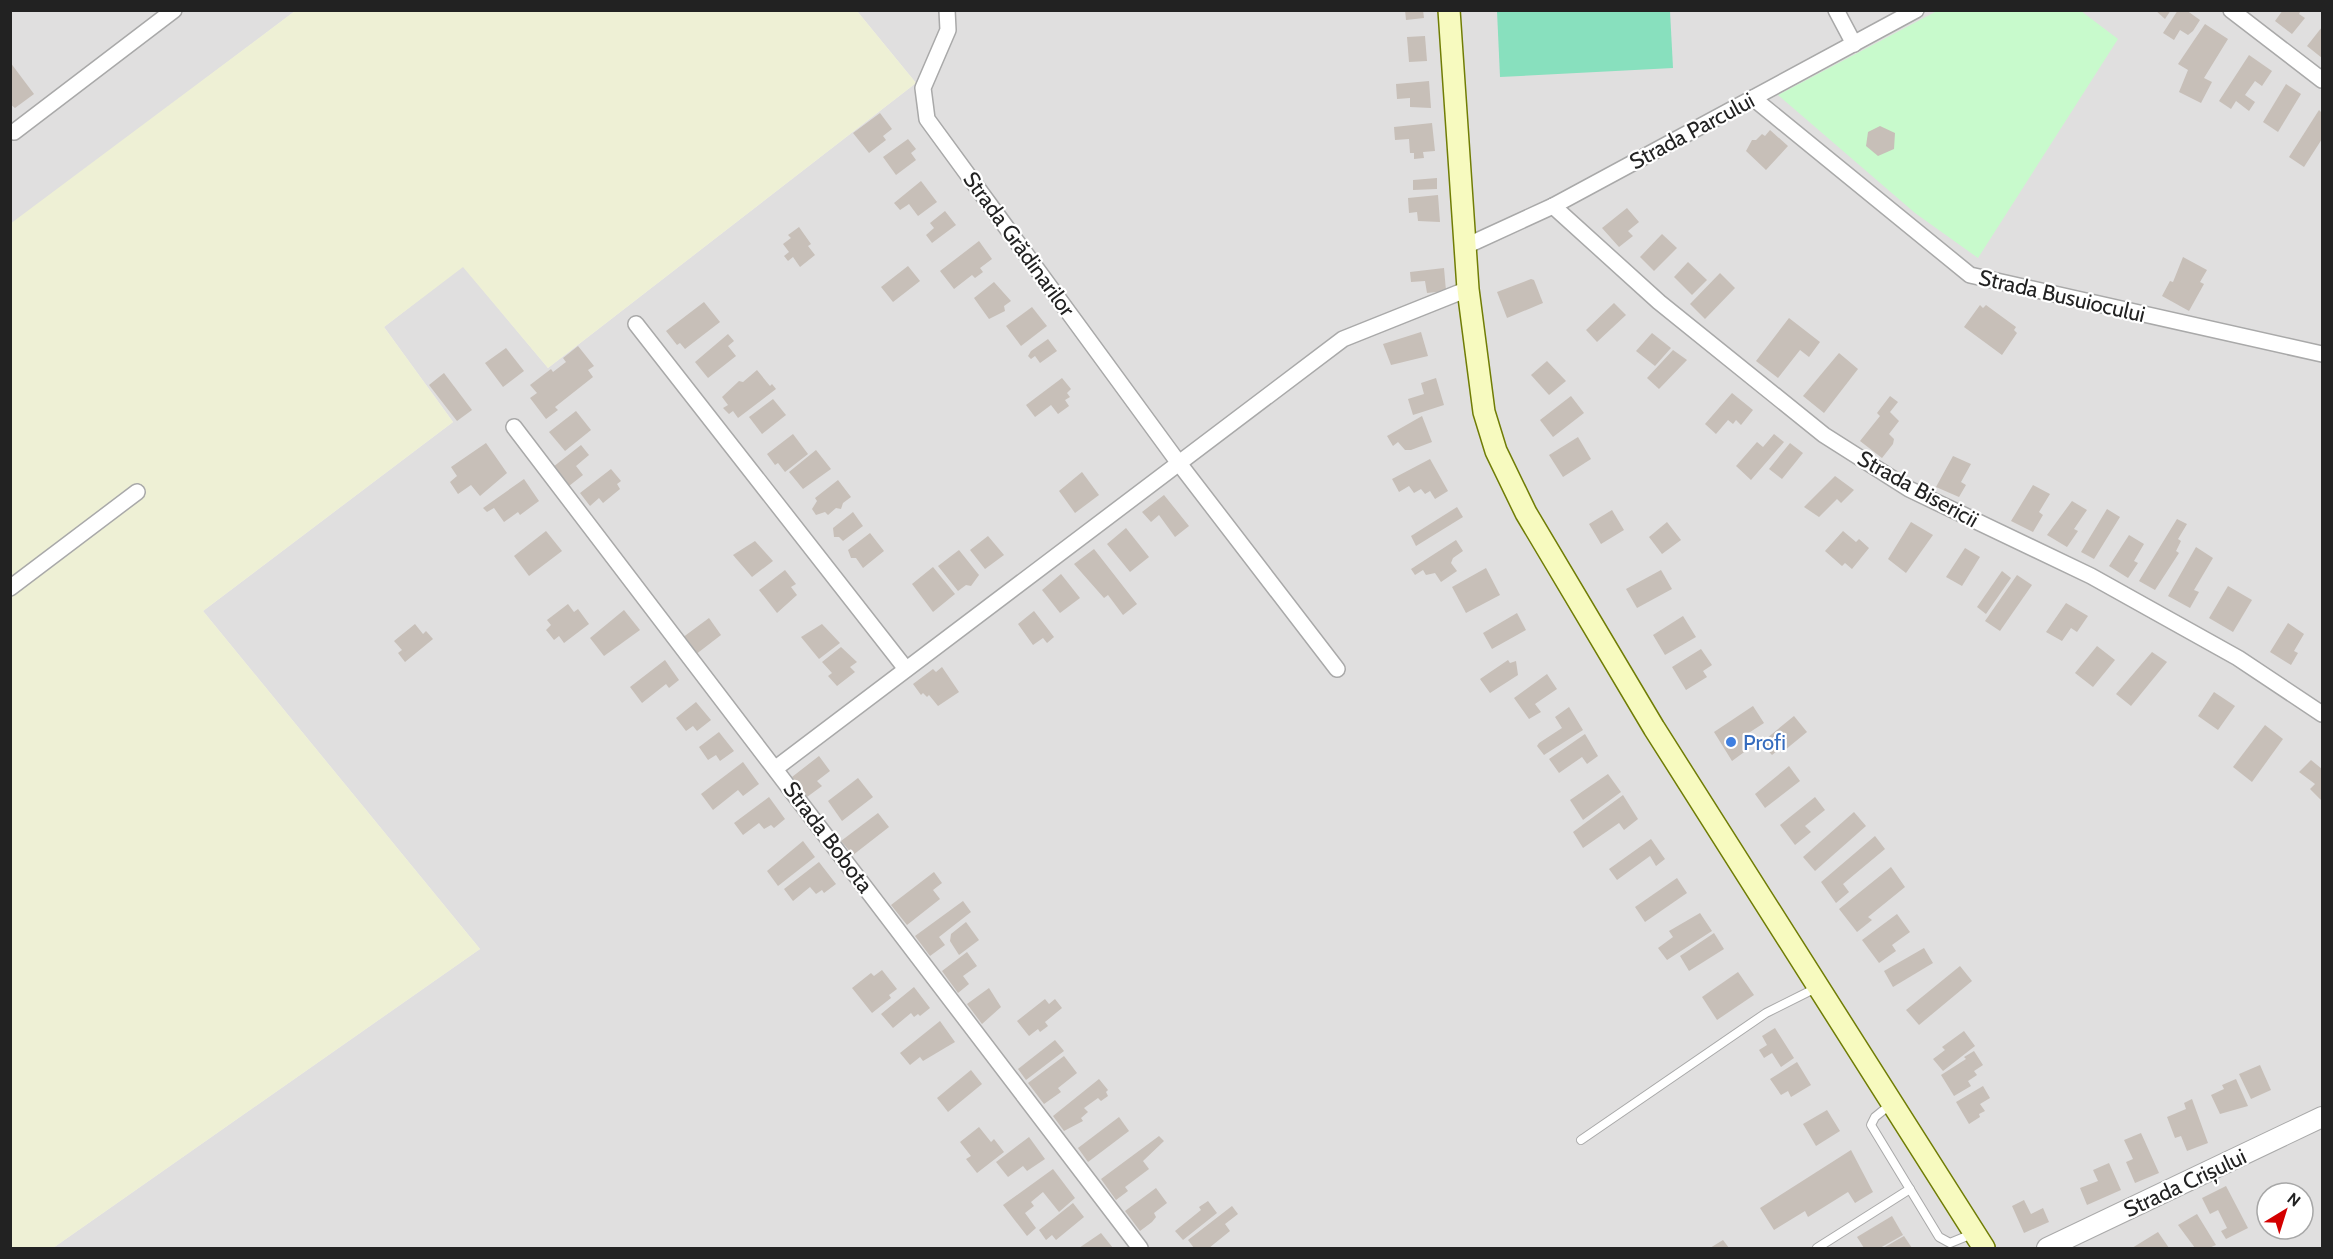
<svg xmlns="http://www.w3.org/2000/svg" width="2333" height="1259" font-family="Cabin,sans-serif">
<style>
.residential{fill:#e0dfdf;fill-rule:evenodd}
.farmland{fill:#eef0d5}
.park{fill:#c8facc}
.pitch{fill:#88e0be}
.building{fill:#c7bfb8}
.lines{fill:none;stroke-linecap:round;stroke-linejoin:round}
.service-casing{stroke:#a9a9a9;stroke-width:10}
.minor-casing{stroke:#a9a9a9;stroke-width:18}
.tertiary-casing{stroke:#a9a9a9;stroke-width:22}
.secondary-casing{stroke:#707d05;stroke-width:24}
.service{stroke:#fff;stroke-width:8}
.minor{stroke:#fff;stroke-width:15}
.tertiary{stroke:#fff;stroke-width:20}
.secondary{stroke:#f7fabf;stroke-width:21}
.shop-dot{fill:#3f7fe0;stroke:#fff;stroke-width:2}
.labels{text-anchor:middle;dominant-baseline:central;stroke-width:4.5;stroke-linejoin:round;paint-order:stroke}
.street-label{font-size:22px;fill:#222;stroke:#fff}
.shop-label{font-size:22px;fill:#366cbe;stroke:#fff;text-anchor:start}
</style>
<rect width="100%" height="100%" fill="#f2efe9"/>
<g class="residential">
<polygon points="10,11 295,11 11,225"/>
<path d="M857,11H2322V1248H53L480,949L203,611L453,422L384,327L463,266L548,368L916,83ZM2267,1193H2303V1229H2267Z"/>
</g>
<polygon class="farmland" points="295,11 857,11 916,83 548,368 463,267 384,327 453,422 203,611 480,949 53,1248 10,1248 10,224"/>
<polygon class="park" points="1937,11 2081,11 2118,39 1978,258 1915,213 1778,95"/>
<polygon class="pitch" points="1497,11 1670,11 1673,68 1500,77"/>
<g class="building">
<polygon points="1405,10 1423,10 1424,18 1406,20"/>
<polygon points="2155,10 2171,10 2165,19"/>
<polygon points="2178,10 2186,10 2200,20 2193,31 2188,35 2180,30 2174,40 2163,33"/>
<polygon points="2283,10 2301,10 2299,14 2305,18 2292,34 2275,21"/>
<polygon points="2205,24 2228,39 2204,78 2212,82 2201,103 2179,92 2188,70 2178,64"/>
<polygon points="2322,27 2322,58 2307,46"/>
<polygon points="1425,36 1427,61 1409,62 1407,37"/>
<polygon points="2249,55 2272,71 2262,86 2255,81 2245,95 2255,102 2249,111 2236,101 2231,109 2219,101"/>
<polygon points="10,62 34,94 15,108 10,104"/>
<polygon points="1429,81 1431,108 1410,107 1410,98 1397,99 1396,84"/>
<polygon points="2286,84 2301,94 2278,132 2263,122"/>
<polygon points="2319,110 2322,113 2322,139 2304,167 2289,157"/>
<polygon points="880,113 892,129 883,136 886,140 869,153 853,133"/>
<polygon points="1432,123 1435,151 1423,152 1424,158 1414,159 1414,153 1410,153 1409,139 1395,140 1394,127"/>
<polygon points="1880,126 1895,133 1894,149 1878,156 1866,146 1868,132"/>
<polygon points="1770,130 1788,146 1766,170 1746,151 1752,140 1756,140 1762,134 1765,136"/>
<polygon points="908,139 916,149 911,153 916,160 896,175 883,157"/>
<polygon points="1437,178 1437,189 1413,190 1413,180"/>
<polygon points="921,181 937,202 918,216 909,204 900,210 894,203"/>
<polygon points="1438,195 1440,222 1418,221 1417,212 1409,213 1408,198"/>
<polygon points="1627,208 1639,222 1628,231 1633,236 1619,247 1602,228"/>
<polygon points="945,211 956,225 932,243 926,235 934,228 930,223"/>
<polygon points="799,227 811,244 808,246 815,255 800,267 793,257 788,261 784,256 789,252 783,244 791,238 788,235"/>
<polygon points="1662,234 1677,248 1654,271 1640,257"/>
<polygon points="979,241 992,259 980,268 983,272 975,278 972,275 954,289 940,271"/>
<polygon points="2183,257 2207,270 2200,282 2204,284 2189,311 2162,296 2170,281 2173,282"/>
<polygon points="1688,262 1707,280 1692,295 1674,277"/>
<polygon points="908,266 920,281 893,302 881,287"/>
<polygon points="1444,268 1446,291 1427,293 1425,281 1411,282 1410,272"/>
<polygon points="1720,273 1735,288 1705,319 1690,304"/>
<polygon points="1531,279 1534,280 1543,303 1507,318 1497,292"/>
<polygon points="994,282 1011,301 1004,306 1005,311 989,319 974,298"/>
<polygon points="704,302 720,322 685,349 680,343 677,345 666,331"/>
<polygon points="1614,303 1626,315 1597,342 1586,330"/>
<polygon points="1980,305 1983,308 1986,305 2016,327 2014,330 2017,333 2002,355 1964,327"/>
<polygon points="1032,307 1047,326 1021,346 1006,326"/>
<polygon points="1789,318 1820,342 1809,357 1800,350 1778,378 1756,361"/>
<polygon points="1421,332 1428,356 1391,365 1383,344"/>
<polygon points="1652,333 1671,348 1655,366 1636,351"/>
<polygon points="728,334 734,341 728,346 736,356 708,378 695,362"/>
<polygon points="1048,339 1057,351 1040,363 1035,356 1031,359 1028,356 1031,351"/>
<polygon points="578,346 594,366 588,370 593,377 555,407 558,410 546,419 530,398 537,393 530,385 551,369 553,372 566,362 563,358"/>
<polygon points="506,348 524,371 503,387 485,363"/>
<polygon points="1673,350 1687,360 1659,389 1647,378"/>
<polygon points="1839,353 1858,369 1824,413 1803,396"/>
<polygon points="1547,361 1566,381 1549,395 1531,375"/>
<polygon points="757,370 770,386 772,384 776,389 738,418 733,411 729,414 723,408 728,405 722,397 739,381 743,382"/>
<polygon points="444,373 472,410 457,421 429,385"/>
<polygon points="1062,378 1071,389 1067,393 1070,397 1065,400 1069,406 1058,414 1051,405 1035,417 1026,405"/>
<polygon points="1436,378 1444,405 1413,415 1408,399 1424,394 1421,383"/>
<polygon points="1732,393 1753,410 1741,425 1736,420 1733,424 1728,420 1716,434 1705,424"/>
<polygon points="1571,396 1584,413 1553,437 1540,420"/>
<polygon points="1890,396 1898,402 1890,412 1899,421 1889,434 1894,439 1893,444 1882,458 1860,441 1880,416 1877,413"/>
<polygon points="773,399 786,415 762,434 749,417"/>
<polygon points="576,411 591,430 565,451 549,432"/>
<polygon points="1422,416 1432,442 1411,450 1405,450 1398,442 1393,446 1387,436"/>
<polygon points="793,434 808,454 785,472 778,463 775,465 767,454"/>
<polygon points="1774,434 1784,442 1751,480 1736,466 1757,442 1763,447"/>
<polygon points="1578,437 1591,459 1563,477 1549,455"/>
<polygon points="486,443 507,473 480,496 471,485 458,494 450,482 457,476 451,467"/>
<polygon points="1790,443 1803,453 1782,479 1769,469"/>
<polygon points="581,445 589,455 576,466 583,475 569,486 553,467"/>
<polygon points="816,450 831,469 803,489 789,472"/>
<polygon points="1953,456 1971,464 1961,482 1966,485 1959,497 1936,487"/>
<polygon points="1430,459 1448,491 1435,499 1430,491 1425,494 1421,489 1414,493 1409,486 1399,492 1392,479"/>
<polygon points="611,469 621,481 617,484 620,489 603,503 599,498 590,506 580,493"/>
<polygon points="1082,472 1099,495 1075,513 1059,491"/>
<polygon points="1835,476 1854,490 1841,503 1837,499 1819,517 1804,507"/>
<polygon points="524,479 539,501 520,515 518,512 504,522 494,508 487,512 483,508"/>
<polygon points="838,480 851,497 843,503 841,509 836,508 828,515 825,512 816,515 812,509 817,501 815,498"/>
<polygon points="2033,485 2050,494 2039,512 2043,515 2033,532 2011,521"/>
<polygon points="1164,495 1189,526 1175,537 1159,515 1151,522 1142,512"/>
<polygon points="2072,501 2087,510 2074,529 2078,531 2067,547 2047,535"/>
<polygon points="1457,507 1463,517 1416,546 1411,536"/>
<polygon points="2107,509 2120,517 2094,559 2081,552"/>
<polygon points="1612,510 1624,530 1601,544 1589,524"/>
<polygon points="853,512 863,526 843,541 839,537 834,537 833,528"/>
<polygon points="2177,519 2187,524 2178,539 2181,541 2176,551 2179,553 2155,590 2139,581"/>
<polygon points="1667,522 1681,540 1662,554 1649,537"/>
<polygon points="1911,522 1933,535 1906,573 1888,559"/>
<polygon points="1126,528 1149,557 1130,572 1107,544"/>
<polygon points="546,531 562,551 529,576 514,556"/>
<polygon points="1843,531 1856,542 1859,539 1869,548 1852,569 1845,563 1842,566 1825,551"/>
<polygon points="870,533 884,551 863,568 856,558 851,558 848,550"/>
<polygon points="2129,535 2144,544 2134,561 2138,563 2128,578 2109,566"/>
<polygon points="988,536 1004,555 985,569 970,550"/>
<polygon points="1456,540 1463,551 1453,558 1451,563 1457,571 1441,582 1435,573 1426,575 1423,570 1415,575 1411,569"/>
<polygon points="755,541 773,561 752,577 733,555"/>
<polygon points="2196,547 2213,558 2194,590 2199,592 2190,608 2168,596"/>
<polygon points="1965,548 1980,557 1962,586 1946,577"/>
<polygon points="1094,549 1137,604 1123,615 1108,595 1104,598 1074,564"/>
<polygon points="959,550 979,575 971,586 966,585 958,591 938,566"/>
<polygon points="933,567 955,594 933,612 912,584"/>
<polygon points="1486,568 1500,595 1466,613 1452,587"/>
<polygon points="785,570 796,584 791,587 797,595 777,613 759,590"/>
<polygon points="1661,570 1672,589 1637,608 1626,589"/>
<polygon points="2002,571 2011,578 1986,614 1977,607"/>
<polygon points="1061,574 1080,598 1060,613 1042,590"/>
<polygon points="2017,575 2032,585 2000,631 1985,621"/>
<polygon points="2228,586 2252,600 2233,632 2209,618"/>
<polygon points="2066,603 2088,616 2077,632 2071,628 2062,641 2046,632"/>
<polygon points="568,604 574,612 578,609 589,624 564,643 559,636 554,640 546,630 551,625 547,620"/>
<polygon points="624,610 640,630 604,656 590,638"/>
<polygon points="1034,611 1054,637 1047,643 1043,638 1033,645 1018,624"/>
<polygon points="1517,613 1526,630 1492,649 1483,633"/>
<polygon points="1683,616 1696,637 1665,655 1653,635"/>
<polygon points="709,618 721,635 695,655 682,638"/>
<polygon points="2288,623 2304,634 2294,651 2298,653 2291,665 2270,652"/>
<polygon points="415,624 423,634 426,631 433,639 405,662 398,653 402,650 394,641"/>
<polygon points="822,624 840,643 819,659 801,637"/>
<polygon points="2097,646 2115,660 2093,687 2075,673"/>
<polygon points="841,647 857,662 850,667 855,672 837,686 828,676 832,673 822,662"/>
<polygon points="1701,649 1712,665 1703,671 1707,677 1686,690 1672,667"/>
<polygon points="2152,652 2167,662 2131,706 2116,694"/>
<polygon points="665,660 679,680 669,688 666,684 642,703 630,687"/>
<polygon points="1508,660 1510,663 1516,661 1518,675 1490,693 1480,679"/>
<polygon points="942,667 959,692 938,706 929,695 927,697 923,693 921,695 913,684 933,669 936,672"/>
<polygon points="1547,674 1557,689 1535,704 1541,712 1529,719 1514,698"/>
<polygon points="2214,692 2235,706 2218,730 2198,716"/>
<polygon points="696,702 711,720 697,731 693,726 686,731 676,718"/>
<polygon points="1753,706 1764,723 1744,736 1751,747 1732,761 1714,732"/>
<polygon points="1569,707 1583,730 1544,755 1537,746 1539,743 1562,728 1555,717"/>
<polygon points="1794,716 1807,732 1785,750 1782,747 1772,755 1761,743"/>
<polygon points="2265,725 2283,739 2252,782 2233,767"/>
<polygon points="719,732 734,751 720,761 716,755 708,760 699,747"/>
<polygon points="1585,734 1598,756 1587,764 1582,757 1559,773 1549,759"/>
<polygon points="819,756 830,771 817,781 822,786 807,797 792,777"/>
<polygon points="2311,760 2322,769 2322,801 2310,789 2315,784 2299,772"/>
<polygon points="743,762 759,784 743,796 738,790 713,810 701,794"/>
<polygon points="1789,766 1800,781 1765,808 1755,794"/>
<polygon points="1608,774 1621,792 1583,820 1570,800"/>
<polygon points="858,778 873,797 842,821 828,801"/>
<polygon points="1623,795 1638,819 1624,830 1619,823 1583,848 1573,832"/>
<polygon points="769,797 785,819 774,828 771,825 764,829 759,823 743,835 734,823"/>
<polygon points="1815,797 1825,810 1805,826 1811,832 1795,845 1780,825"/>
<polygon points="1854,812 1866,826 1815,871 1803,857"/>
<polygon points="878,813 889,827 853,855 841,841"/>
<polygon points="1875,836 1885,849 1843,884 1849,892 1836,903 1821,882"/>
<polygon points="1651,839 1665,859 1656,866 1650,856 1617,880 1609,869"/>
<polygon points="803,841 815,857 778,886 767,871"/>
<polygon points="819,862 836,884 824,893 822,890 816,894 810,887 793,901 784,889"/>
<polygon points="1891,867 1905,887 1868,917 1872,920 1857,932 1839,909"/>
<polygon points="934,872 942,883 933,890 940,899 907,925 891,905"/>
<polygon points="1677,878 1687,893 1645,922 1635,907"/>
<polygon points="963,901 971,912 939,937 945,945 930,956 915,936"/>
<polygon points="1700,913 1712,931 1667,960 1658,948 1673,937 1669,931"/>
<polygon points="1897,914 1910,932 1892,945 1896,951 1879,963 1862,940"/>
<polygon points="966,922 979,940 959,955 950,941 951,934"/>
<polygon points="1714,933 1724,949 1689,971 1680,956"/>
<polygon points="1924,948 1933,963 1893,987 1884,971"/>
<polygon points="967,952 977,966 963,976 969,984 958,993 942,971"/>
<polygon points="1960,966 1972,981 1919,1025 1906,1010"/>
<polygon points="882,970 897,989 889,995 891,998 872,1013 852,988 871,973 874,976"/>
<polygon points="1738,972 1754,995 1717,1020 1702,997"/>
<polygon points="914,987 930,1008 920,1016 918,1014 914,1017 911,1013 893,1028 881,1014"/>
<polygon points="989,988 1001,1007 982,1024 967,1004"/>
<polygon points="1045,999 1049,1004 1055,999 1062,1008 1045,1022 1048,1026 1040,1032 1038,1029 1029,1036 1017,1021"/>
<polygon points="940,1021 955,1042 923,1061 920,1057 910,1065 900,1053"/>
<polygon points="1775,1028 1794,1058 1781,1067 1772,1053 1764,1058 1759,1050 1767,1045 1762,1036"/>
<polygon points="1964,1031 1975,1046 1943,1071 1933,1059 1945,1050 1942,1047"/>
<polygon points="1055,1040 1064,1051 1026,1080 1018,1069"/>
<polygon points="1974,1051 1983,1065 1974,1071 1977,1075 1968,1081 1971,1086 1954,1096 1941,1075 1966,1059 1964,1057"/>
<polygon points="1064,1056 1077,1073 1058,1088 1061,1092 1044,1104 1028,1083"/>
<polygon points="1797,1062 1811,1085 1791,1097 1788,1091 1781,1095 1770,1079"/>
<polygon points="2260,1065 2271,1090 2251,1099 2239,1074"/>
<polygon points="971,1070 982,1084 948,1112 937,1098"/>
<polygon points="1099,1079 1108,1090 1106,1092 1108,1096 1101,1101 1098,1098 1084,1108 1088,1112 1081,1118 1083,1121 1064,1131 1053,1116"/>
<polygon points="2236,1079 2248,1106 2220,1114 2211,1095 2224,1089 2222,1085"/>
<polygon points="1983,1086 1990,1098 1980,1104 1985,1111 1979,1114 1980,1117 1969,1124 1956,1102"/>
<polygon points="2192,1099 2208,1143 2187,1151 2181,1136 2175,1138 2167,1117 2186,1109 2184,1103"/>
<polygon points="1827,1110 1840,1131 1816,1146 1803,1124"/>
<polygon points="1119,1117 1129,1131 1088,1162 1078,1148"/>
<polygon points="979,1127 991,1142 994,1139 1004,1152 977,1173 966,1159 971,1156 960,1142"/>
<polygon points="2141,1133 2159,1173 2135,1183 2126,1162 2133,1159 2124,1140"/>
<polygon points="1159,1136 1164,1141 1143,1161 1149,1169 1125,1187 1128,1191 1116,1200 1101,1179"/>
<polygon points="1029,1137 1045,1159 1027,1171 1023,1166 1008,1177 996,1162"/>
<polygon points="1851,1150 1873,1192 1855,1203 1848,1192 1808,1217 1805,1211 1774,1230 1760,1208"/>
<polygon points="2109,1163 2121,1190 2087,1205 2080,1188 2098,1181 2093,1170"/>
<polygon points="1053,1169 1075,1198 1059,1212 1043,1192 1031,1202 1034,1206 1025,1213 1036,1228 1027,1236 1003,1205"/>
<polygon points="2226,1186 2248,1228 2226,1239 2221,1231 2227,1228 2218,1210 2210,1214 2202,1198"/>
<polygon points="1156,1188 1167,1203 1154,1213 1156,1217 1152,1222 1140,1231 1125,1211"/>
<polygon points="2024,1200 2031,1214 2043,1208 2049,1222 2024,1233 2012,1206"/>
<polygon points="1208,1201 1217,1213 1183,1240 1175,1231 1201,1210 1199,1207"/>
<polygon points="1073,1203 1084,1217 1056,1240 1052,1235 1046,1240 1039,1230"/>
<polygon points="1232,1206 1238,1214 1225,1224 1230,1231 1209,1248 1194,1248 1188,1240"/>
<polygon points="2197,1214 2216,1245 2209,1248 2195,1248 2178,1225"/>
<polygon points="1892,1216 1903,1235 1880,1248 1864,1248 1857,1237"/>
<polygon points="2158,1232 2169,1248 2132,1248"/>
<polygon points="1101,1233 1113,1248 1079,1248"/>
<polygon points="1904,1236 1912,1248 1883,1248"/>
<polygon points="1723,1240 1729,1248 1710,1248"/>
</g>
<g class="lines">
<defs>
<g id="service">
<polyline points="1891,1104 1875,1117 1871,1125 1939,1237 1950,1243 1972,1234"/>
<polyline points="1581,1140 1766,1013 1818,987"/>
<polyline points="1817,1248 1910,1189"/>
</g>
<g id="minor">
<polyline points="947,10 948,30 923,88 927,119 1178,462 1337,669"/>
<polyline points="1836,10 1854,44"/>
<polyline points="2231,10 2322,80"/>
<polyline points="1753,98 1970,275 2322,354"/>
<polyline points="14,132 174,10"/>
<polyline points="1553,206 1659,302 1824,435 1909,489 2091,576 2238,658 2322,714"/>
<polyline points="1466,246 1553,206 1916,10"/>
<polyline points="636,324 906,669"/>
<polyline points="514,427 1140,1248"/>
<polyline points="10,588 137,492"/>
<polyline points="776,768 1343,339 1468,289"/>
</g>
<polyline id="tertiary" points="2047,1248 2322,1117"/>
<polyline id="secondary" points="1449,10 1468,289 1484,412 1496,451 1526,513 1654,728 1984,1248"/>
</defs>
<use href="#service" class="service-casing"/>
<use href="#minor" class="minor-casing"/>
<use href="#tertiary" class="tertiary-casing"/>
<use href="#secondary" class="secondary-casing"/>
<use href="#service" class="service"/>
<use href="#minor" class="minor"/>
<use href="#tertiary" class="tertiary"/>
<use href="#secondary" class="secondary"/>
</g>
<circle class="shop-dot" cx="1731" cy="742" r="6"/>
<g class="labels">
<g class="street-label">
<text transform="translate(1692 131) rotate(-28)">Strada Parcului</text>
<text transform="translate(1019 244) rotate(54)">Strada Grădinarilor</text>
<text transform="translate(2062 296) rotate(13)">Strada Busuiocului</text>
<text transform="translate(1918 489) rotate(29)">Strada Bisericii</text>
<text transform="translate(828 837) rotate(53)">Strada Bobota</text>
<text transform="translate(2185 1183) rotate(-25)">Strada Crișului</text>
</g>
<g class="shop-label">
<text x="1743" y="742">Profi</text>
</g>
</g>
<rect width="2333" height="1259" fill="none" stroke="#222222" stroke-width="24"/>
<g transform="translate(2285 1211) rotate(38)"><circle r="28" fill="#ffffff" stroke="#a7a7a7" stroke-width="1.5"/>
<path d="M0-4.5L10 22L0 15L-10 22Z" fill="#d40000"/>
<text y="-9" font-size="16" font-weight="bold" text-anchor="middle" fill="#222222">N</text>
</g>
</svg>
